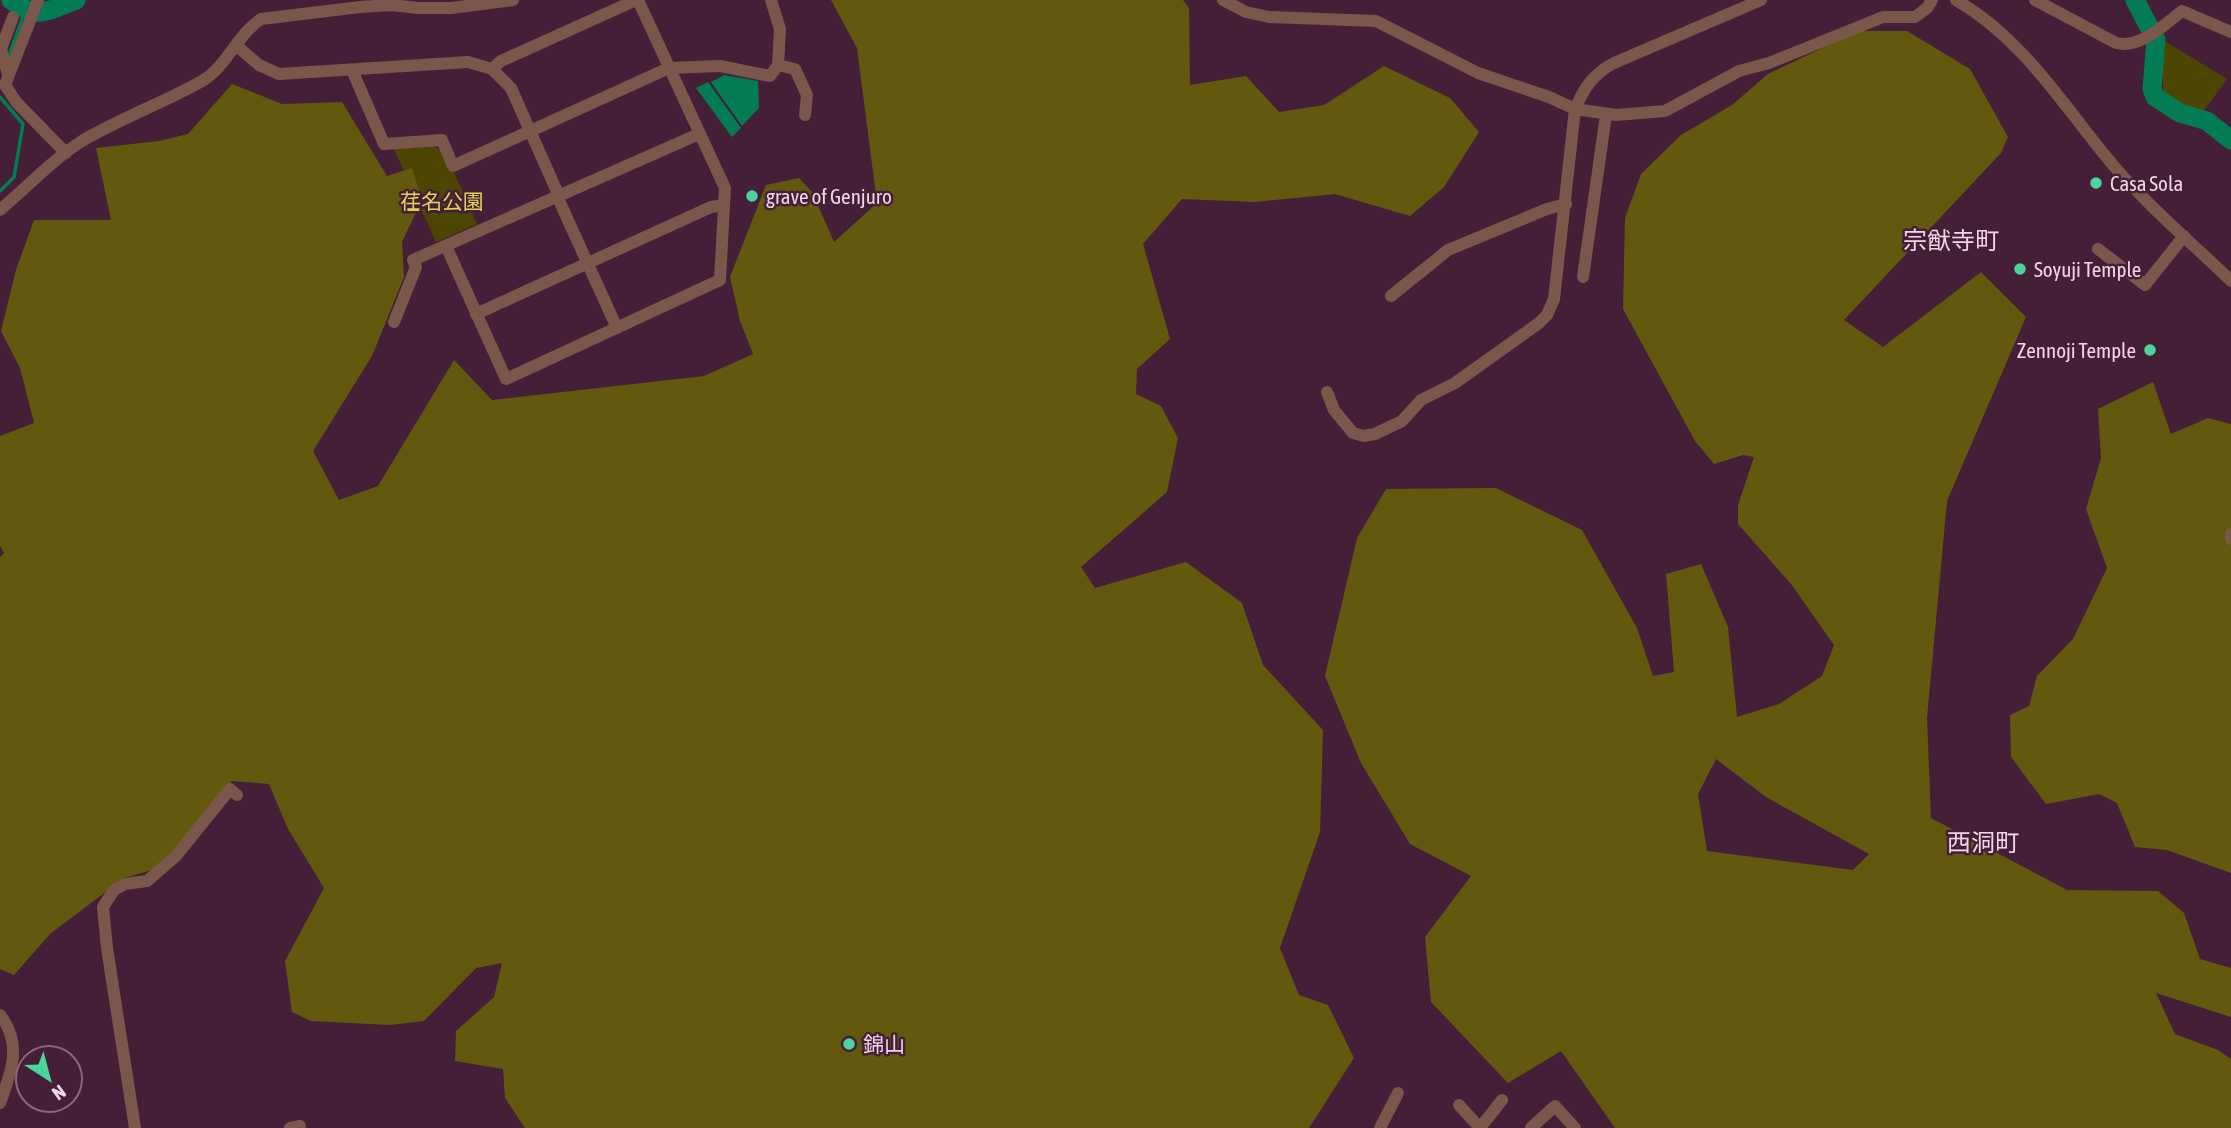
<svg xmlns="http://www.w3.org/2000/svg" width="2231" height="1128" font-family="'Asap Condensed','Noto Sans JP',sans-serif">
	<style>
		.green { fill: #4d4502 }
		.forest { fill: #62590e; fill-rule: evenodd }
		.water { fill: #027c54 }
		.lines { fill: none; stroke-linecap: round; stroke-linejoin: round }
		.stream { stroke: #027c54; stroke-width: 3.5 }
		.river { stroke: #027c54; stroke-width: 19 }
		.street { stroke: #7a574a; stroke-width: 12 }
		.poi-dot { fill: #4bd49b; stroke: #451f38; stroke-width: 2.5 }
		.labels { text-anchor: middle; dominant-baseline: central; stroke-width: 5; stroke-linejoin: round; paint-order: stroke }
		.poi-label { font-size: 21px; fill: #f0d6e5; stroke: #451f38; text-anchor: start }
		.park-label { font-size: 21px; fill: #e2d257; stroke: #451f38 }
		.quarter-label { font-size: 24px; fill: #f0d6e5; stroke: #451f38 }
	</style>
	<rect width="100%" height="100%" fill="#451f38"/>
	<!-- green -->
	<g class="green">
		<path d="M2163,40L2227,79L2202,113L2175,105L2163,94Z"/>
		<path d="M433,146L440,150L451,172H454L477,224L436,242L394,149Z"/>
	</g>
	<!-- forest -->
	<g class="forest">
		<path d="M831,0H1183L1189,8L1190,85L1246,76L1279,112L1324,105L1384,66L1450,98L1479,132L1444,187L1410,216L1335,194L1254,202L1182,199L1143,244L1170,339L1137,369L1136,394L1161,406L1178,438L1167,492L1081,567L1095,588L1186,562L1242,603L1263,665L1323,730L1320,832L1280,948L1299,995L1328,1005L1354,1058L1309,1128H525L505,1098L503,1069L455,1061L456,1031L494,997L502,963L476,968L424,1021L390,1025L311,1021L292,1012L285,961L324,888L288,829L269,784L232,781L193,831L159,868L124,878L50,934L14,975L0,969V557L4,553L0,546V436L34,423L20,368L1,331L16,270L34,220H111L96,148L159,141L188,134L232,84L282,104L342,102L387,176L412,168L422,200L402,242L404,277L372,356L313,451L339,500L378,486L454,360L492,400L704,376L753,354L740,321L730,277L766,185L799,178L812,192L834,242L877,203L857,48Z"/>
		<path d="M1858,31H1907L1970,69L2008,137L2001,153L1844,320L1883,347L1981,272L2026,317L1947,501L1927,718L1931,818L2067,890L2158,891L2184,913L2200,959L2231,968V1017L2156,993L2175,1034L2218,1050L2231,1059V1128H1615L1561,1051L1508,1083L1431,1002L1425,937L1471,876L1410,844L1361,763L1325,676L1357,538L1386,489L1496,488L1582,530L1637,628L1653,676L1674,672L1666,574L1701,564L1728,627L1737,717L1779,704L1822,676L1834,645L1791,584L1738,524V505L1754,457L1743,455L1714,464L1695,441L1623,309L1625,218L1641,174L1681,135L1732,105L1768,74ZM1716,759L1766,797L1869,854L1853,870L1707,851L1698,794Z"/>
		<path d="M2153,382L2171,434L2208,418L2231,424V873L2167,850L2135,847L2117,803L2099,794L2046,804L2011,757L2010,715L2029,706L2037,676L2073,639L2107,568L2086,509L2101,458L2098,409Z"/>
	</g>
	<!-- water -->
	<g class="water">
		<path d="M724,75L758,81L759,108L742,126L711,82Z"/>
		<path d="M708,82L741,128L732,137L696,88Z"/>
	</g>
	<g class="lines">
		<!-- stream -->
		<g class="stream">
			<path d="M8,58L25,11"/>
			<path d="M0,97L23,124L14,177L0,191"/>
		</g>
		<!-- river -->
		<g class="river">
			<path d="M11,0C38,21 47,11 76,0"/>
			<path d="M2135,0L2156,40L2152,89L2155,97L2180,113L2207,121L2231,140"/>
		</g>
		<!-- street -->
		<g class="street">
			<path d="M38,0L5,85L17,103L66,153"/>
			<path d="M1223,0L1246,12L1269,17L1376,21L1478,73L1549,97L1575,109L1616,115L1665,111L1739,71L1769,63L1883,17H1915L1927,8L1932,0"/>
			<path d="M1956,0C2024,39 2064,107 2113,165C2149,207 2192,243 2231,281"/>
			<path d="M2035,0L2116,43C2140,49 2164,25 2182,11L2231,32"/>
			<path d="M237,46L259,65L279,74L468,62L492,69L511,88L559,196"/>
			<path d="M778,65L795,69L807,95L805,115"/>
			<path d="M492,69L501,61L636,0"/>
			<path d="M352,70L384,144L442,140L453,166L669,68L720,66L770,76L778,65L780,29L771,0"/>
			<path d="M8,75L1,49L13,17"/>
			<path d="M557,196L617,328"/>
			<path d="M0,210C27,187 52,160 82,141C121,118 163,103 202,81C227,66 237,35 261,19L360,7L391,5L418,8H451L513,0"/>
			<path d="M446,246L506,379L720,280L725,188L638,0"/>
			<path d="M2098,249L2145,285L2184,236"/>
			<path d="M1583,277L1606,115"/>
			<path d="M1391,296L1448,250L1547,209L1566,204"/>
			<path d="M476,314L711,207L724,205"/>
			<path d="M394,322L416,267L413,260L699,134"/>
			<path d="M1327,392L1334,410L1353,433L1364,436L1375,434L1402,421L1421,400L1455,383L1539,323L1547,315L1554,299L1575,109C1584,88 1593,74 1614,63L1761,0"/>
			<path d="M2231,534V539"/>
			<path d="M0,1015C23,1044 11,1073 0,1103"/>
			<path d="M1459,1105L1480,1128"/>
			<path d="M135,1128L107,948L103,907L114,890L125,884L147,881L176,856L230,789L237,795"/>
			<path d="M290,1128L300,1126"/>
			<path d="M1380,1128L1398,1093"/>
			<path d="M1480,1128L1502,1100"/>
			<path d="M1531,1128L1555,1106L1575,1128"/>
		</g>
	</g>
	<!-- markers -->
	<g class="poi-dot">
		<circle cx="2096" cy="183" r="7"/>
		<circle cx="752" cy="196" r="7"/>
		<circle cx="2020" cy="269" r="7"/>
		<circle cx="2150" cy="350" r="7"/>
		<circle cx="849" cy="1044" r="7"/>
	</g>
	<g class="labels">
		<!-- poi labels -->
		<g class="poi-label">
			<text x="2110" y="183">Casa Sola</text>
			<text x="766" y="196">grave of Genjuro</text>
			<text x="2034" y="269">Soyuji Temple</text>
			<text x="2136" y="350" text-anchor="end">Zennoji Temple</text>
			<text x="863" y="1044">錦山</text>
		</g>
		<!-- park labels -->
		<g class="park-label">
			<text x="442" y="201">荏名公園</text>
		</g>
		<!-- quarter labels -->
		<g class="quarter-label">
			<text x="1951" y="240">宗猷寺町</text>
			<text x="1983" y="842">西洞町</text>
		</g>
	</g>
	<!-- north arrow -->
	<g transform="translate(49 1079) rotate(144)"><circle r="33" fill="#451f38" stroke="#89687d" stroke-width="2"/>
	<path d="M0-5L12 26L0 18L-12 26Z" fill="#4bd49b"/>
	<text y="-10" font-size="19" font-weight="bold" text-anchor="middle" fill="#f0d6e5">N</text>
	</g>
</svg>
